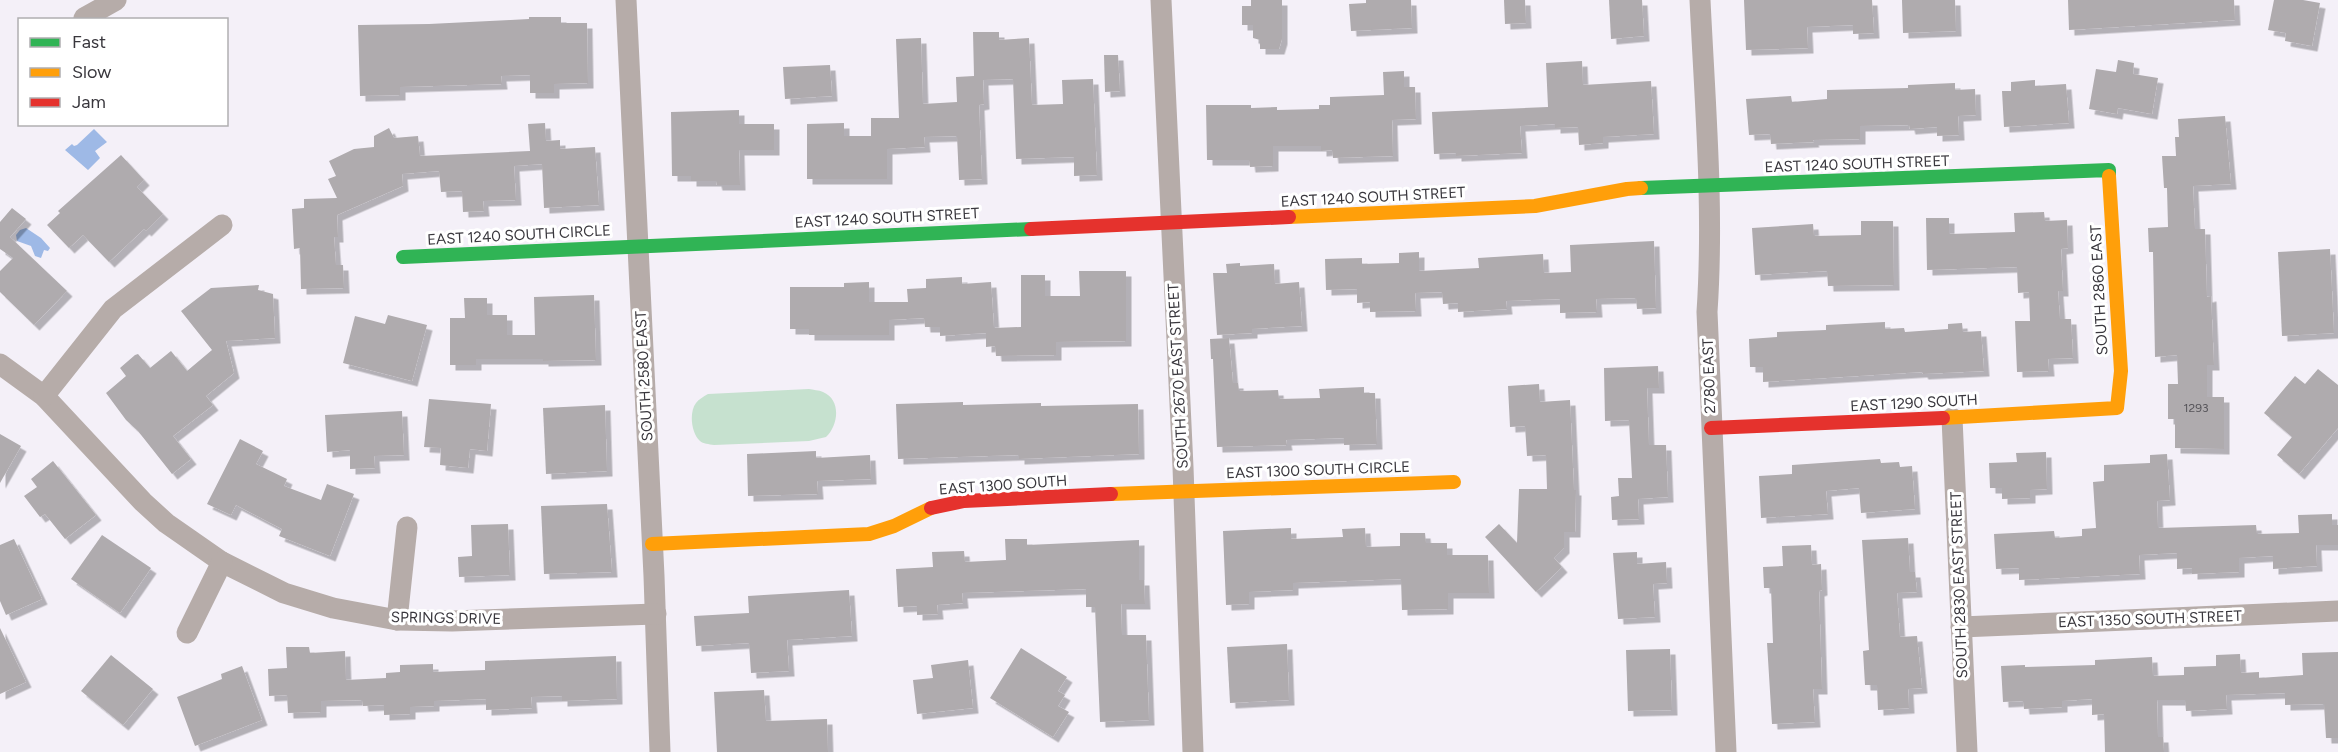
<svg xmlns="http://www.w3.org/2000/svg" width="2338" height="752" font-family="Figtree,sans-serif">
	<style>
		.green { fill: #c6e1cf }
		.water { fill: #9eb9e6 }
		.building { fill: #afabae; filter: url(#shadow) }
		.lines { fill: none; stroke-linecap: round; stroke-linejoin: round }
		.street { stroke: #b6aca9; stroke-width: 21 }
		.fast { stroke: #30b455; stroke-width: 14 }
		.slow { stroke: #ff9f0a; stroke-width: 14 }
		.jam { stroke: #e5322d; stroke-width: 14 }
		.labels { text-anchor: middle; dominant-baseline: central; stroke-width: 6; stroke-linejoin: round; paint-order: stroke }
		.number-label { font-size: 12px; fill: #565459 }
		.street-label { font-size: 15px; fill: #39373d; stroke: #fff }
	</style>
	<defs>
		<filter id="shadow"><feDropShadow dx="5.5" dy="5.5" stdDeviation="0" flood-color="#0004"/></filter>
	</defs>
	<rect width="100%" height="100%" fill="#f4f0f8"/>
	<!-- green -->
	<path class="green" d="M809,389C813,390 819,390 823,392C842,400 838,426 826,437L809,441L714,445C709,444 703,444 700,441C691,433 689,412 696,403C699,399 703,397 708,394Z"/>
	<!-- water -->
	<g class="water">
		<path d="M94,129L107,142L95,151L100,158L88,170L65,150L72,144L74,146L77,145Z"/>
		<path d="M26,228L41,238L50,248L48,251L44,250L41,258L35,256L31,246L17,241L16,235L20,230Z"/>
	</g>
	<!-- building -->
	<g class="building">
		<path d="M1251,0H1282V39L1279,49H1260V40L1253,38V25H1242V6H1251Z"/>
		<path d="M1366,0H1411L1412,28L1351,31L1349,4L1366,3Z"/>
		<path d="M1504,0H1525L1526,23L1505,24Z"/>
		<path d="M1609,0H1642L1644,36L1611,39Z"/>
		<path d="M1744,0H1872L1874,33L1853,34V25L1807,27L1808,48L1746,50Z"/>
		<path d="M1902,0H1955L1956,31L1903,33Z"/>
		<path d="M2068,0H2234L2235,20L2069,30Z"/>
		<path d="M2274,0H2303L2320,3L2312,46L2285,41L2286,33L2268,30Z"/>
		<path d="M529,17H561V23H587L588,83L554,84V93H530V75L501,76L502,84L400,87V95L360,96L358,25L429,24L529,19Z"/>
		<path d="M973,32H999V40L1029,38L1032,105L1063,104L1062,80L1093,79L1097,175L1074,176V157L1016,159L1013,79L983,80L984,104L979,105L982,179L959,180L957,136L924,137L925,147L887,149V179H807V124L844,123V136H871V118H899L896,39L921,38L923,104L957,102L956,77L974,76Z"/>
		<path d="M1104,55H1118L1120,91L1105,92Z"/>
		<path d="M2118,60L2134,63L2133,74L2158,78L2152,114L2118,108L2117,114L2089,109L2096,69L2116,72Z"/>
		<path d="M1582,61L1583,85L1651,81L1654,134L1603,137V143L1579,145L1578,127L1555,128V124L1520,126L1522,153L1456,156V153L1434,154L1432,112L1548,107L1546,63Z"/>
		<path d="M830,65L832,96L785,99L783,67Z"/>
		<path d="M1404,71V87H1415L1416,119L1392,120L1393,156L1333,158L1332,150L1321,151V146H1273V166L1250,167L1249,160H1207L1206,105H1251V108L1277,107V110L1319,109V105H1330V97L1384,95L1383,72Z"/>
		<path d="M2035,80V86L2066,84L2069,123L2004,127L2002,91H2011V82Z"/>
		<path d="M1955,83V90L1975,89L1976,115L1958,116L1959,135L1937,136V127L1910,129L1909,125L1860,126V139L1813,140L1814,142L1771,144L1770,134L1749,135L1746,99L1791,96L1792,102L1827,99V90L1908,88V85Z"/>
		<path d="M739,110V124H774V150H739L740,185H717L716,181H691V176H672L671,112Z"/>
		<path d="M2225,116L2231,184L2193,186L2195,229H2205L2207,297L2211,296L2214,365H2207V397H2224V449L2175,448V419H2168V384H2178L2177,355L2155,357L2153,252H2149L2148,228L2168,227L2167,188H2164L2162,156H2176L2175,137H2179L2178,119Z"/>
		<path d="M545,123L546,141L560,140V149L595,147L599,205L544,208L542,164L514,166L516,200L483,201L484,211L463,212L462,191L441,192L439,171L402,174L403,186L337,215L338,237H334L336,265H343L344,288L301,289L300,248L294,249L292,209L304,208V199L337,198L328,179L336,176L329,161L354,149L374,147V136L389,128L394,138L418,136L420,156L530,151L528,124Z"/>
		<path d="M121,155L144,180L137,187L163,214L146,231L144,229L109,262L83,235L69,248L47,225L60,213L58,211Z"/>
		<path d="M12,208L26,219L10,237L67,291L34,325L0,292V271L13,258L0,249V222Z"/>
		<path d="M2044,212L2045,221L2067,220L2068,248L2061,249L2063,291H2058L2060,319H2071L2073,358L2048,359L2049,371L2017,372L2015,321H2030L2029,292L2018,293L2017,267L1927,270L1926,218H1949V234L2015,232L2014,213Z"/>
		<path d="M1861,221H1893L1894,285L1828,286L1827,271L1755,275L1752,228L1813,224L1814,236L1861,235Z"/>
		<path d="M1654,241L1656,308L1637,309L1636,298L1596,299L1597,312L1560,313V299L1506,301L1507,309L1458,312V303L1443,304L1442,292L1415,293L1416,311L1370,312V302L1357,303V289L1326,290L1325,259L1362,258V264L1399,263V253L1419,252V271L1479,268L1478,258L1543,254L1544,273L1571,272L1570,245Z"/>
		<path d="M2330,249L2334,333L2282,336L2278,252Z"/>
		<path d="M1240,263V266L1274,264L1275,284L1299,282L1302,326L1252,329V333L1217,335L1213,273H1227L1226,264Z"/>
		<path d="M1079,271H1126V341L1056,342V355L996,356L995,346L986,347V333L940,336V327H925L924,318L889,320V335H809V329H790V287H844V283L869,282V302H908L907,289L926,288V279L962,277V284L991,282L994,328L1021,327V275H1045V296H1080Z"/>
		<path d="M259,285L258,290L273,294L275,338L226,341L234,373L206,396L213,405L173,436L191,459L172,474L138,431L126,420L106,393L126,376L120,368L135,355L138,354L150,368L171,351L187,371L212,350L181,311L211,288Z"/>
		<path d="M594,295L596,360L543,361V359H476V365H450V318H465L464,298H487V315H507V335H535L534,297Z"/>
		<path d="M388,315L427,325L412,381L343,363L355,316L385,324Z"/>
		<path d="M1885,322V329L1904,328L1905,332L1948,329V324L1962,323L1963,332L1981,331L1984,371L1923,374L1922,372L1763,382V367H1750L1749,339L1777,337V332L1826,330V325Z"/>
		<path d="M1229,338L1233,383H1238L1239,391L1278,390L1279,399L1320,398L1319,389L1364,387V393H1375L1377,444L1344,445V438L1286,440L1287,445L1217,447L1213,359H1211L1210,339Z"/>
		<path d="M1658,366L1659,388H1647L1649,445H1666L1668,497L1638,499L1639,519L1612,520L1611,497L1619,496L1618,478H1632L1629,420L1605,421L1604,368Z"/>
		<path d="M2318,369L2338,385V428L2299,474L2277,455L2292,437L2264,413L2295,376L2305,384Z"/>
		<path d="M1539,384L1540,402L1570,400L1574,490H1576L1575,532H1564V548L1554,558L1562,567L1536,592L1485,537L1499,524L1517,543L1519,489H1547L1546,455L1527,456L1525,426L1510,427L1508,386Z"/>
		<path d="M429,399L491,404L487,451L470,449L468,468L440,465L441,448L424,447Z"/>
		<path d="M963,402V405L1041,403V406L1138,404L1139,454L1019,459V455L898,459L896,404Z"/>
		<path d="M605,405L607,471L546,474L543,408Z"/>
		<path d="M402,411L404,455L374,456L375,468L350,469V450L327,452L325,415Z"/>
		<path d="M0,434L21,446L0,483Z"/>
		<path d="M240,439L263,451L256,464L287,479L284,486L321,500L327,484L354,494L330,556L279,536L282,529L236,505L231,515L207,504Z"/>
		<path d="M816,451V458L870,455L871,479L817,481L818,494L748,496L747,454Z"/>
		<path d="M2046,452L2047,489L2030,490V498L2002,499V488H1990L1989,463L2017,462L2016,453Z"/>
		<path d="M2167,454L2170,500L2157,501L2158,528L2256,525L2257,534L2299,533L2298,515L2332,514V525H2338V545H2316L2317,566L2273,569V556L2239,558V572L2192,574V568L2177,569V553L2139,555L2140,574L2019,580V568L1996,569L1994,534L2054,531L2055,538L2082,536V529L2096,528L2093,482L2104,481V465L2150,463V455Z"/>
		<path d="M1880,459L1881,463L1899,462L1900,467L1912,466L1915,509L1861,513L1859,488L1826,491L1828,514L1761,518L1759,476L1792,474V465Z"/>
		<path d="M53,461L96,515L65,539L45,514L40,517L24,496L37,487L31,479Z"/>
		<path d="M607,504L612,572L544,574L541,506Z"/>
		<path d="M508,524L510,575L459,577L458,557L472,556L471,525Z"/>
		<path d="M1291,528V539L1343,537L1342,529L1365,528L1366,547L1400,546V533H1425L1426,543H1447V555H1488L1489,593H1448V609L1402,610L1401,579L1293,583V590L1249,592V604L1226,605L1223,531Z"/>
		<path d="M102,535L151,568L120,613L71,579Z"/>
		<path d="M1908,538L1910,572H1915L1917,592L1897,593L1900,637L1917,636L1922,688L1908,689L1909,708L1878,710L1877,685H1865L1863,651L1869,650L1862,540Z"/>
		<path d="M14,539L42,599L6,615L0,601V545Z"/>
		<path d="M1005,539H1027V545L1139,540V580H1144L1145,604H1121L1122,635H1146L1149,720L1100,722L1095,607H1086V589L962,593L963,603L937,605L938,614L917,615V606L898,607L896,569L933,567L932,552L964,551L965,562L1006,560Z"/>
		<path d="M1811,545L1812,565L1821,564L1822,590L1819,591L1822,689H1813L1815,722L1772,724L1767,643H1773L1771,588H1764L1763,567L1783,566L1782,546Z"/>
		<path d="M1637,552V564L1666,562L1667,583L1653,584L1655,617L1618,619L1613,553Z"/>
		<path d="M849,590L852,636L787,640L789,671L751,673L749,643L696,646L694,616L749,613L748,596Z"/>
		<path d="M0,628L26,682L0,694Z"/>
		<path d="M1287,644L1289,700L1230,703L1227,647Z"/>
		<path d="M286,647H309L310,653L345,651L346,680L386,678V673L400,672V665L433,664V672L485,670V661L616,656L617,699L562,701V696L531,697L532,708L486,710V699L434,701V706L410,707V714L384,715V705L363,706L362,700L321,701V712L288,713L287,695L269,696L268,669L287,668Z"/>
		<path d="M1021,648L1067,677L1058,691L1065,695L1058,706L1069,712L1053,737L990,698Z"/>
		<path d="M1670,649L1672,710L1628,711L1626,650Z"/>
		<path d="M2338,652V738H2326L2324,704L2285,705V693L2226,695L2227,709L2186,711L2185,700H2157L2158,737H2163L2164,752H2105L2104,714L2092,715V699L2062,701V707L2024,709L2023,701L2003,702L2001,666L2025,665V667L2095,665V660L2152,657L2153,676L2184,675V667L2216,666V655L2240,654L2241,673L2259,672V678L2303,675L2302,653Z"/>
		<path d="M111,655L153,689L123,725L81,691Z"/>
		<path d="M968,660L973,708L917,714L913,680L933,678L931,665Z"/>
		<path d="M242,666L262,720L195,746L177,697L222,679L221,674Z"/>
		<path d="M764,690L766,721L827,719L828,752H717L714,692Z"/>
	</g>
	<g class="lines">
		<!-- street -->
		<g class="street">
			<path d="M626,0L654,576L660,752"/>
			<path d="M1161,0L1183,467L1193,752"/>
			<path d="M1700,0C1705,104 1714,208 1707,312L1726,752"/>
			<path d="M84,18L116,0"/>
			<path d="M0,364L44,396L143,502L166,523L222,562L284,593L333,608L397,620L452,621L656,614"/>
			<path d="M44,396L113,309L222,225"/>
			<path d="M1952,418L1967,752"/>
			<path d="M397,620L407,527"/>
			<path d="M1961,627L2338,611"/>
			<path d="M187,633L222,562"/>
		</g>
		<!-- fast -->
		<g class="fast">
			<path d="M1641,188L2109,170V176"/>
			<path d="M403,257L1031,229"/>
		</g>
		<!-- slow -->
		<g class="slow">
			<path d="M1289,217L1535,206L1627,189L1641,188"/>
			<path d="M1943,418L2117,408L2121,371L2109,176"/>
			<path d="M1111,494L1454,482"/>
			<path d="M652,544L869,534L894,526L931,508"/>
		</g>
		<!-- jam -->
		<g class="jam">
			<path d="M1031,229L1289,217"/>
			<path d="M1711,428L1943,418"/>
			<path d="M931,508L964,501L1111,494"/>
		</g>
	</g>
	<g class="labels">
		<!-- number labels -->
		<g class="number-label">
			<text x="2196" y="408">1293</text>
		</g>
		<!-- street labels -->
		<g class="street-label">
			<text transform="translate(1857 164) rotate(-2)">EAST 1240 SOUTH STREET</text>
			<text transform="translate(1373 197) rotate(-3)">EAST 1240 SOUTH STREET</text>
			<text transform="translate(887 218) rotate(-3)">EAST 1240 SOUTH STREET</text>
			<text transform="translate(519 235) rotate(-3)">EAST 1240 SOUTH CIRCLE</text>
			<text transform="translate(2099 290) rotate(-93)">SOUTH 2860 EAST</text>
			<text transform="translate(644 376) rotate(-93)">SOUTH 2580 EAST</text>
			<text transform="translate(1178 376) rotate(-93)">SOUTH 2670 EAST STREET</text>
			<text transform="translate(1709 376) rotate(-92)">2780 EAST</text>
			<text transform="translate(1914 403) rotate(-3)">EAST 1290 SOUTH</text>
			<text transform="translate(1318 470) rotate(-2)">EAST 1300 SOUTH CIRCLE</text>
			<text transform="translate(1003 485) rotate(-4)">EAST 1300 SOUTH</text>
			<text transform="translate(1959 585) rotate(-92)">SOUTH 2830 EAST STREET</text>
			<text transform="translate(446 618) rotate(1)">SPRINGS DRIVE</text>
			<text transform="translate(2150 619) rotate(-2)">EAST 1350 SOUTH STREET</text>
		</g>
	</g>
	<!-- legend -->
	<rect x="18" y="18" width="210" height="108" fill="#ffffff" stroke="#b0afb1" stroke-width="1.5"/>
	<rect x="30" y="38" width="30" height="9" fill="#30b455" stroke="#b0afb1" stroke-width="1.5"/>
	<text x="72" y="48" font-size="18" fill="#39373d">Fast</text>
	<rect x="30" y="68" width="30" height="9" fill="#ff9f0a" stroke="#b0afb1" stroke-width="1.5"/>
	<text x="72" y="78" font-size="18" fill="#39373d">Slow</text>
	<rect x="30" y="98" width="30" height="9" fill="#e5322d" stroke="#b0afb1" stroke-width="1.5"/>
	<text x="72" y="108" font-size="18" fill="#39373d">Jam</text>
</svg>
